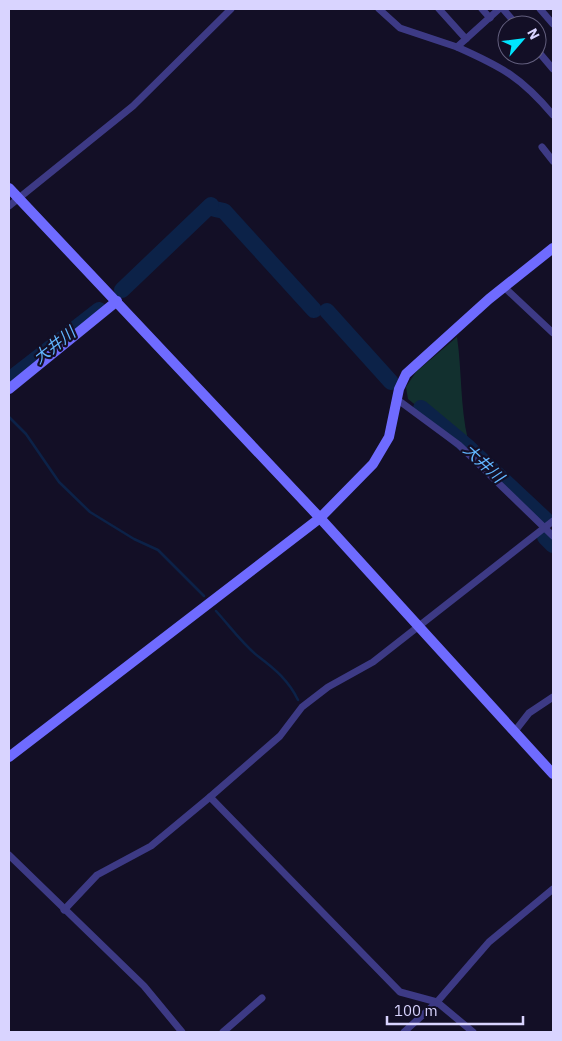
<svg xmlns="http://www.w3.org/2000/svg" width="562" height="1041" font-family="'IBM Plex Sans','Noto Sans JP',sans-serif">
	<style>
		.green { fill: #12302f }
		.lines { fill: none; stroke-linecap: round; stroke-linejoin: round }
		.stream { stroke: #0c2248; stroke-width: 2.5 }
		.river { stroke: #0c2248; stroke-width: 16 }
		.street { stroke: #3d3a85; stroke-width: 7 }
		.secondary { stroke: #6f6bff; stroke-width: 10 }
		.labels { text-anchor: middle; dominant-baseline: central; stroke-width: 4.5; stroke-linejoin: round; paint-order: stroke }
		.water-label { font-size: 16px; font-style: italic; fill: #62b6ff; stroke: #130f26 }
	</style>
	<rect width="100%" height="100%" fill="#130f26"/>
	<!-- green -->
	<path class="green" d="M457,337C462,371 460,406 468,440L465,442L426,410L418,407L408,399L406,387L416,372Z"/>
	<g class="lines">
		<!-- stream -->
		<g class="stream">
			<path d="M9,417L26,434L59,482L90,512L134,539L158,550L204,596"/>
			<path d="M216,611C229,625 243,645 259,657C275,669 289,681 298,700"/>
		</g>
		<!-- river -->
		<g class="river">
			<path d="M215,209L224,211L314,310"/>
			<path d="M122,290L211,205"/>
			<path d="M327,311L391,382"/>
			<path d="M9,380L99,310"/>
			<path d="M421,408L469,448L546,520"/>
			<path d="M545,537L553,545"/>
		</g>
		<!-- street -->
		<g class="street">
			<path d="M379,9L400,28L457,47"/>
			<path d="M439,9L466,39"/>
			<path d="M482,9L490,18"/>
			<path d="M499,9L457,47C502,67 521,77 553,115"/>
			<path d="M503,9L517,25"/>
			<path d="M540,9L553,24"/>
			<path d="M537,50L553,69"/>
			<path d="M542,147L553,161"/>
			<path d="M9,206L133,106L231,9"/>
			<path d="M504,287L553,333"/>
			<path d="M398,400L459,445L553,536"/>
			<path d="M515,731L529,713L553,697"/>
			<path d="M9,855L144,986L182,1032"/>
			<path d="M64,910L97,875L151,846L210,797"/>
			<path d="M223,1032L262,998"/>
			<path d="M404,1032L437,1002L489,942L553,889"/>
			<path d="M473,1032L437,1002L400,992L210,797L280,736L302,707L328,687L373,662L553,521"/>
		</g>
		<!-- secondary -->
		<g class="secondary">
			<path d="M9,188L320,518L553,774"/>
			<path d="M9,389L117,301"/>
			<path d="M9,757L320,518L373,464L389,437L399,389L406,374L489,299L553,248"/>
		</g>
	</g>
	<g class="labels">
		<!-- water labels -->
		<g class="water-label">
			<text transform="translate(54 345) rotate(-38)">大井川</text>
			<text transform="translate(484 463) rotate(43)">大井川</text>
		</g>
	</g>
	<!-- border -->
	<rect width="562" height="1041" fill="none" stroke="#d9d4ff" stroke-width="20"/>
	<!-- north arrow -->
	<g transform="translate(522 40) rotate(62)"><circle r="24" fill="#130f26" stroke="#625e7d"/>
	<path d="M0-4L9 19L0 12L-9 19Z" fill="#00e5ff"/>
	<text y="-8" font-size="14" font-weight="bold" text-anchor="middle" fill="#d9d4ff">N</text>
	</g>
	<!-- scale -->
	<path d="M387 1016v8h136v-8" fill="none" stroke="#d9d4ff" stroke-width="2.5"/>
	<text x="394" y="1016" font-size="15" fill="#d9d4ff" stroke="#130f26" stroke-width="4" paint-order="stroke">100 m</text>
</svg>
